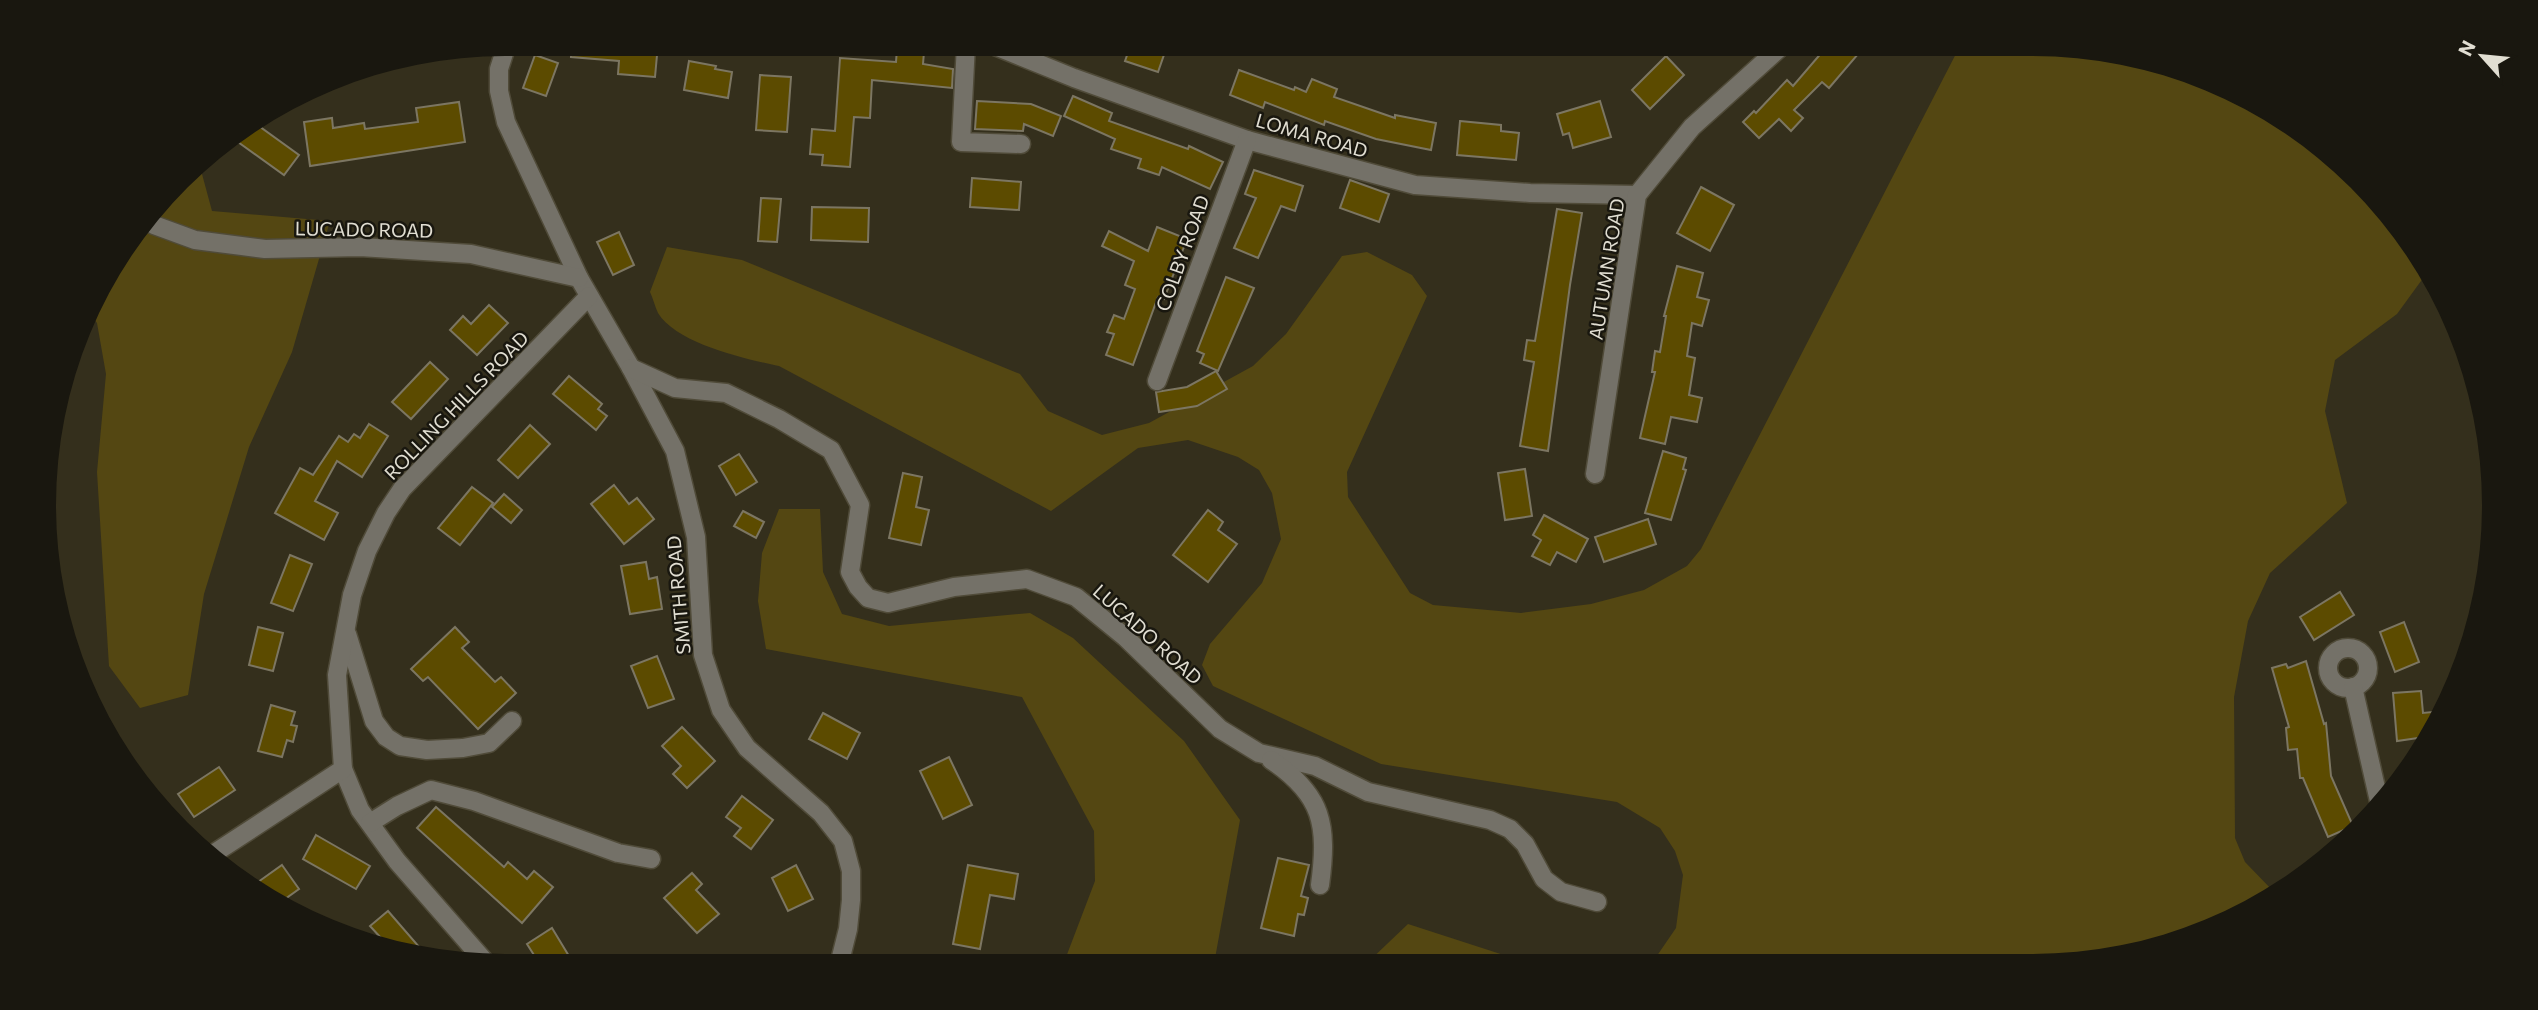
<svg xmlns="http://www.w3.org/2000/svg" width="2538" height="1010" font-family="Commissioner,sans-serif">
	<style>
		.green { fill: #544712 }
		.building { fill: #5c4b00; stroke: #7c7662; stroke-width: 2 }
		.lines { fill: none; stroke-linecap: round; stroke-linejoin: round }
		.minor-casing { stroke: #504b39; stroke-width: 21 }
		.minor { stroke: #747168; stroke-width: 18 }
		.labels { text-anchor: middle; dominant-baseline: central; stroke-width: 5; stroke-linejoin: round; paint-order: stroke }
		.street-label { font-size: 19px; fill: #e1ded2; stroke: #19170f }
	</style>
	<rect width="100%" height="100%" fill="#342f1c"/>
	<!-- green -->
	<g class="green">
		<path d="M1961,44H2033L2153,60L2237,92L2314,139L2380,201L2429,270L2397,314L2335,360L2325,411L2347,503L2270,573L2248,621L2234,697L2235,838L2245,862L2275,893L2237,919L2094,962L1652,963L1676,928L1683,875L1675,851L1660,828L1617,802L1381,764L1213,686L1202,665L1210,644L1262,583L1281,539L1272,493L1259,470L1238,457L1188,440L1138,448L1051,511L779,366C746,359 677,344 658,313C655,307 653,298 650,292L667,247L742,260L1020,374L1048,411L1102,435L1149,423L1253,366L1286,334L1342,256L1367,252L1412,275L1427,296L1347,472L1348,497L1410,593L1433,605L1521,613L1591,604L1644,590L1687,566L1701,549Z"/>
		<path d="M195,166L202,174L212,211L330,221L292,352L249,447L204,594L188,695L140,708L109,666L97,472L106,374L97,323L89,312L105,275Z"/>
		<path d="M779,509H820L823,572L842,614L889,626L1030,613L1073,638L1184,741L1240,820L1214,964L1063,965L1095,881L1094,831L1022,697L766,649L758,601L762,553Z"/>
		<path d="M1408,924L1531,964H1366Z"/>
	</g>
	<!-- building -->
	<g class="building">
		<path d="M572,44H658L655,77L618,74L619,61L571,57Z"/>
		<path d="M1131,44H1153L1166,49L1158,72L1125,61Z"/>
		<path d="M1829,44H1848L1859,53L1829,88L1822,82L1794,110L1803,118L1791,131L1779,119L1759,138L1743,122L1754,111L1756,113L1787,80L1793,86Z"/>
		<path d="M897,49L924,52L923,64L953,69L952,88L872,80L870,118L854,117L850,167L822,165L823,155L810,154L812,129L835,131L840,58L896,62Z"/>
		<path d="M535,55L558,63L546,96L523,88Z"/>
		<path d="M1666,56L1684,75L1650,109L1632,90Z"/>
		<path d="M689,61L716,66L715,69L732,72L728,98L684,90Z"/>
		<path d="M1239,70L1294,90L1295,87L1306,92L1312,79L1337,89L1334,97L1395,118V115L1436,123L1431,150L1376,139L1325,121L1324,125L1265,102L1263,108L1230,95Z"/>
		<path d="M760,75L791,77L787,132L756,130Z"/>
		<path d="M1073,96L1112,113L1109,121L1188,149L1189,146L1223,162L1210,189L1162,167L1159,175L1138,168L1141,159L1111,149L1115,139L1064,116Z"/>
		<path d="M977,101L1031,104L1061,116L1053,136L1024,124L1023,131L975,129Z"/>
		<path d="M1600,101L1611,137L1573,148L1569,133L1563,135L1557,114Z"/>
		<path d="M459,102L465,142L310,166L304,122L332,118L333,128L364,123L365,129L418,122L416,108Z"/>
		<path d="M252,121L299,155L284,175L231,137Z"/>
		<path d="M1460,121L1501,125V131L1519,133L1516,160L1457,155Z"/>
		<path d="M1254,170L1303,186L1295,211L1281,206L1258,258L1234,248L1256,198L1245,194Z"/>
		<path d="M972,178L1021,182L1019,210L970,207Z"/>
		<path d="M1350,180L1389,194L1379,222L1340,208Z"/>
		<path d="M1701,187L1734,205L1710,251L1677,233Z"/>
		<path d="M761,198L781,199L777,242L758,241Z"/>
		<path d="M812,207L869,208L868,242L811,240Z"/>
		<path d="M1557,209L1582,213L1570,285L1548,451L1520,446L1534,362L1524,360L1527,340L1535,341Z"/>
		<path d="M1157,227L1187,239L1164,299L1158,297L1133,365L1106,355L1114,334L1107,332L1114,315L1124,319L1135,289L1125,285L1134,261L1102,246L1109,231L1148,251Z"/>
		<path d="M619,232L634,265L613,275L597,242Z"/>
		<path d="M1677,266L1703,273L1697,297L1709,300L1702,326L1692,323L1687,356L1695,358L1689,395L1702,398L1697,422L1671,417L1665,444L1640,438L1655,372H1652L1655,351L1660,352L1666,316H1664Z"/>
		<path d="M1226,277L1254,288L1218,371L1200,363L1204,354L1197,351Z"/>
		<path d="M489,305L508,323L477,355L450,330L463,316L471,324Z"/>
		<path d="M430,362L448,379L411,419L392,402Z"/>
		<path d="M1216,371L1227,389L1197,406L1159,412L1156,392L1187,387Z"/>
		<path d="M569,376L602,404L598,409L607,416L596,430L553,394Z"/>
		<path d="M369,424L388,436L362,477L337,461L315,501L338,513L324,540L275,513L300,468L313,475L339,436L348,442L354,434L360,438Z"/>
		<path d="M530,425L550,444L518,478L498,460Z"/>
		<path d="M1663,451L1686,458L1683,469L1686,470L1671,520L1645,513Z"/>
		<path d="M739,454L757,482L736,495L719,466Z"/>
		<path d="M1525,469L1532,516L1505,520L1498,473Z"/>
		<path d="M903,473L922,477L916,507L929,510L921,545L889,538Z"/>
		<path d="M614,485L629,504L637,498L654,519L624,544L591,504Z"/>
		<path d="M472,487L493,503L460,545L438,528Z"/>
		<path d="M504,494L522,510L511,523L492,507Z"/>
		<path d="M1208,510L1223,522L1218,530L1237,544L1208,582L1173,555Z"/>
		<path d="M743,511L764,522L756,538L734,526Z"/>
		<path d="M1544,515L1588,539L1576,562L1557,552L1550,565L1532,556L1541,540L1533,535Z"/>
		<path d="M1648,519L1656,544L1604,562L1595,537Z"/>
		<path d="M290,555L312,564L293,611L271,603Z"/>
		<path d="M646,562L649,579L657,577L662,609L630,614L621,566Z"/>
		<path d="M2340,592L2354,615L2314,640L2300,617Z"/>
		<path d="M2404,622L2419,662L2395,672L2380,632Z"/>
		<path d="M258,627L283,633L273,671L249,665Z"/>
		<path d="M455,627L469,642L462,648L495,682L501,677L516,693L478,729L428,677L423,681L411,669Z"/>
		<path d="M657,656L674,699L648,708L631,666Z"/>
		<path d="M2306,661L2324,724L2326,723L2331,776L2353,826L2328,837L2303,778H2300L2297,749L2288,750L2286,728L2289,727L2272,668L2286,664L2288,668Z"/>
		<path d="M2421,691L2423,713L2432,712V736L2397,741L2393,693Z"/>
		<path d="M271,705L295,712L291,725L297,726L293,742L287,740L282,757L258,751Z"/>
		<path d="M823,713L860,733L847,759L809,739Z"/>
		<path d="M682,727L715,761L687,788L673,774L681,766L662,746Z"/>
		<path d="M949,757L972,805L943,819L920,771Z"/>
		<path d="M219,767L235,790L194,817L178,794Z"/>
		<path d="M742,796L773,820L751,849L734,836L741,828L726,817Z"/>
		<path d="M436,807L504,867L508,862L527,879L534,871L553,887L522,923L417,828Z"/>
		<path d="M316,835L370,866L356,889L303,859Z"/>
		<path d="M1278,858L1309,865L1301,896L1308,898L1304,915L1298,914L1294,936L1261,928Z"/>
		<path d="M282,865L299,889L278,904L251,887Z"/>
		<path d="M796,865L813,899L788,911L772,878Z"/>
		<path d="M968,865L1018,874L1014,899L990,895L980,949L953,944Z"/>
		<path d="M692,873L702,884L696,890L719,914L697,933L664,898Z"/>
		<path d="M388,911L427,956L393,951L370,926Z"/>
		<path d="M552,928L575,966H541L527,944Z"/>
	</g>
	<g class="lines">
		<defs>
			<g id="minor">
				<path d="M507,44L499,69V91L506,122L579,278L631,368L675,451L696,537L703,655L721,710L747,748L821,813L843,841L851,871V900L848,929L839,965"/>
				<path d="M966,44L961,142L1021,144"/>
				<path d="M990,44L1074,78L1247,140L1415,185L1530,193L1637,195"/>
				<path d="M150,221L154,225L195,240L265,249L360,247L471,254L579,278"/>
				<path d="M631,368L675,388L726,393L779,419L831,450L860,505L850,572L858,587L868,598L888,603L954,587L1027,579L1076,597L1125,637L1220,729L1259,753L1315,766L1368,792L1490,820L1510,829L1525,844L1544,879L1561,892L1597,902"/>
				<path d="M1157,381L1247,140"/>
				<path d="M1595,474L1637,195L1692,127L1784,44"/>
				<path d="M347,634L374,721L386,737L400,746L427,750L463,748L489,743L512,721"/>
				<circle cx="2348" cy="668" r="20"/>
				<path d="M2353,687L2379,801"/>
				<path d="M1271,760C1323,795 1328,825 1320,885"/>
				<path d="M343,769L360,810L397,861L487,964"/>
				<path d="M370,823L397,806L431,790L474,801L618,853L651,859"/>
				<path d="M210,856L343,769L337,675L352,595L367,551L386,513L402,489L589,296"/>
			</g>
		</defs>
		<!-- minor casing -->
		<use href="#minor" class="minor-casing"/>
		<!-- minor -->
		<use href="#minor" class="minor"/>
	</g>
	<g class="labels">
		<!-- street labels -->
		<g class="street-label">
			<text transform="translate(1312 135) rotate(16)">LOMA ROAD</text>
			<text transform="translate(364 229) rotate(1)">LUCADO ROAD</text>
			<text transform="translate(1182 253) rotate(-70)">COLBY ROAD</text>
			<text transform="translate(1606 269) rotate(-81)">AUTUMN ROAD</text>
			<text transform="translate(456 405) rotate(-46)">ROLLING HILLS ROAD</text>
			<text transform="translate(678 595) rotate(-95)">SMITH ROAD</text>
			<text transform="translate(1148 634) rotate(42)">LUCADO ROAD</text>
		</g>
	</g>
	<!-- crop -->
	<path d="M0 0H2538V1010H0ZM505 56H2033A449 449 0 0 1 2482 505V505A449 449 0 0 1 2033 954H505A449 449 0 0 1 56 505V505A449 449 0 0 1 505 56Z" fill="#19170f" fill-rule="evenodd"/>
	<!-- north arrow -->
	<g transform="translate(2482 56) rotate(297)" stroke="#19170f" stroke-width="5" paint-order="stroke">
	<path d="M0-5L12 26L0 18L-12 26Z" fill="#e1ded2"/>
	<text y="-10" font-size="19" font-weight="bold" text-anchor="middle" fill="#e1ded2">N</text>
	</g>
</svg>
